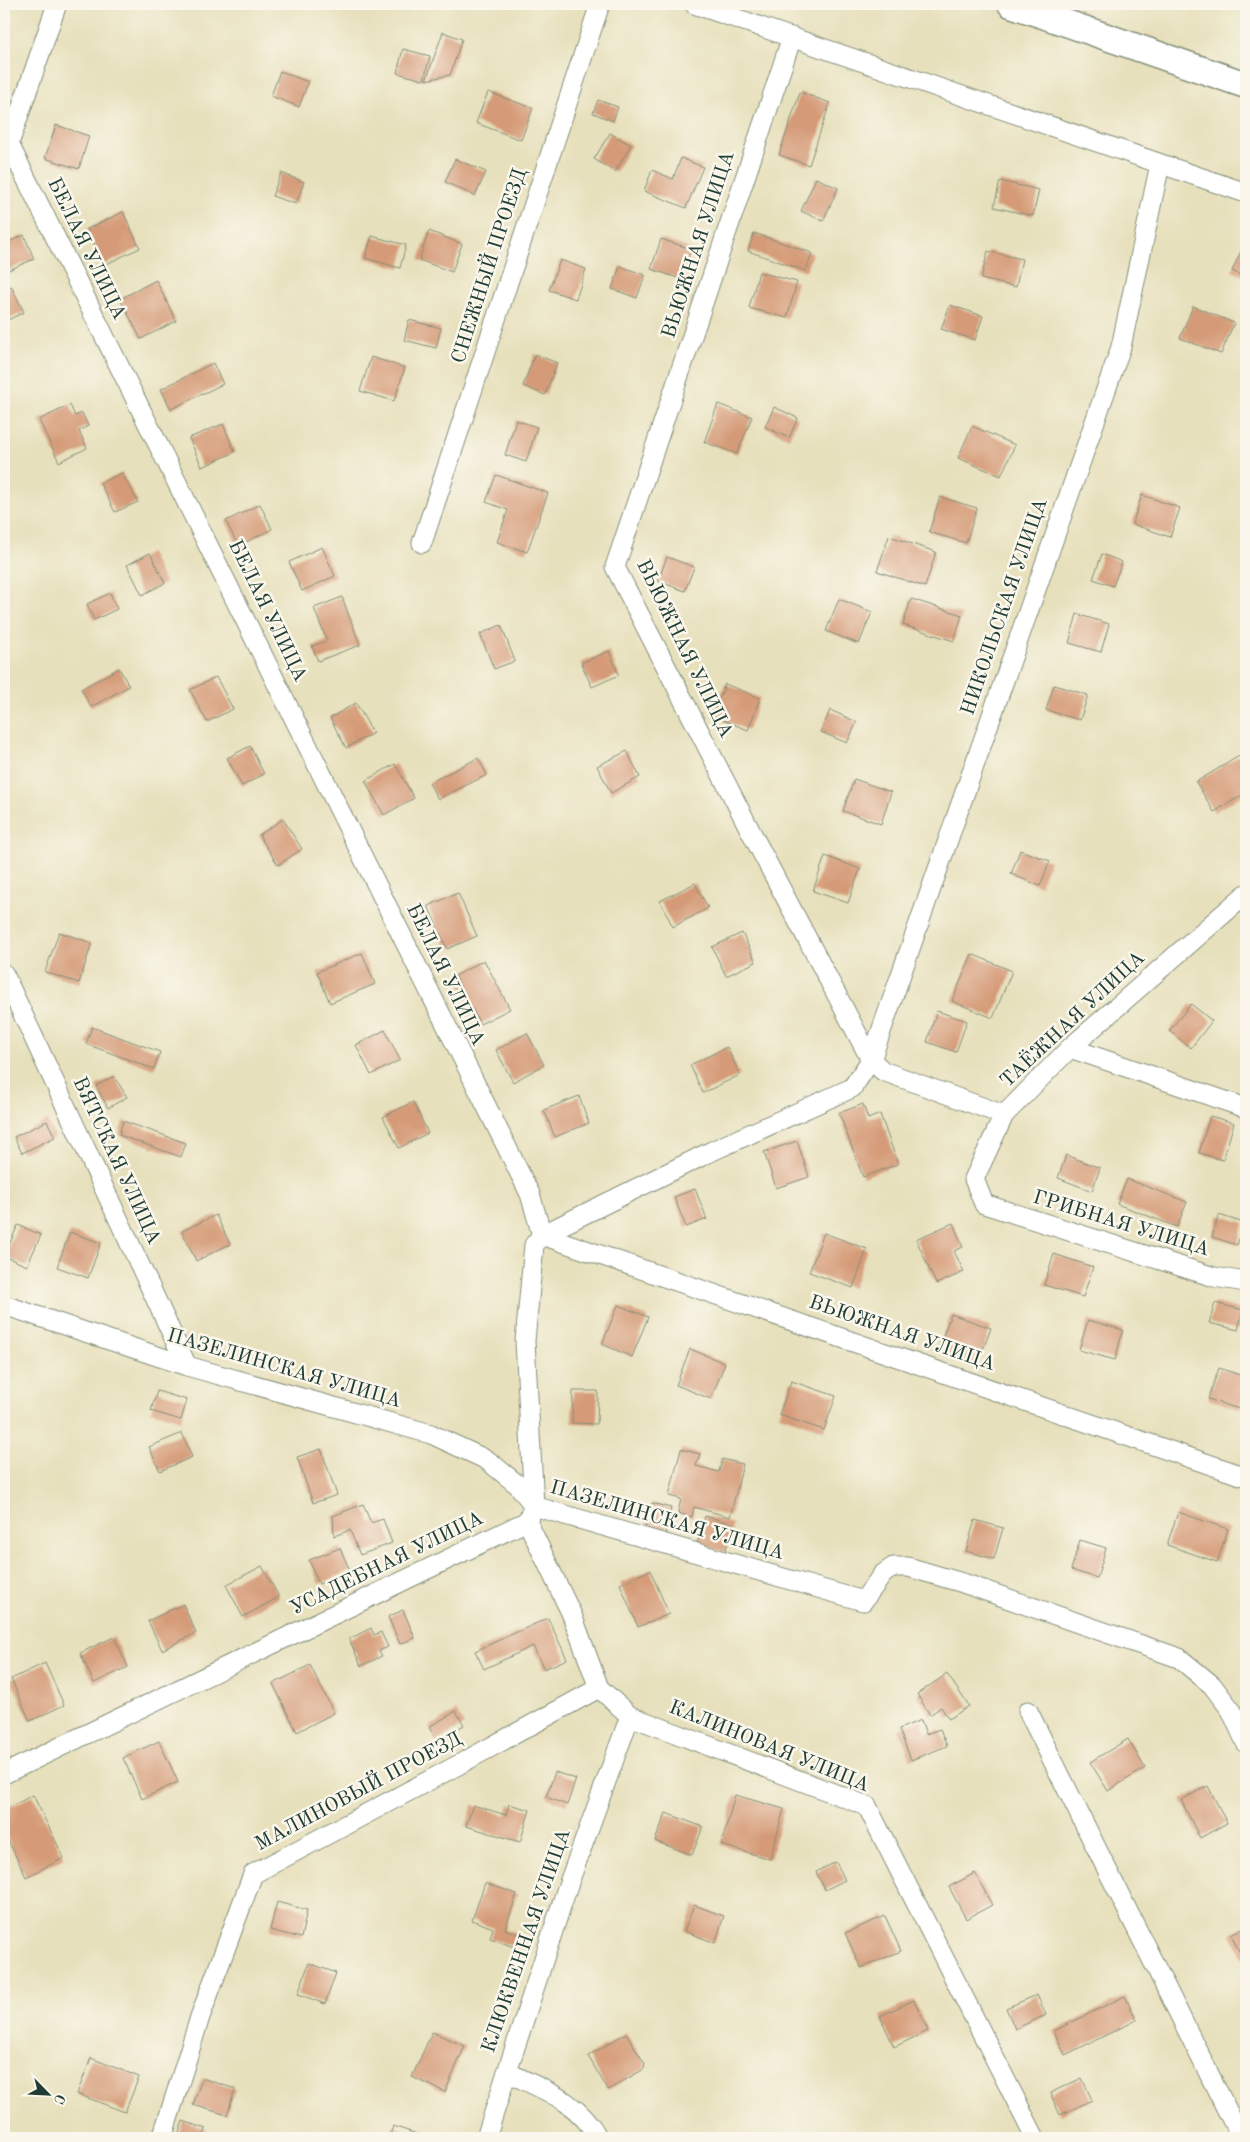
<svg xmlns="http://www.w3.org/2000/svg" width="1250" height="2142" font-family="'Old Standard TT',serif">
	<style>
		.building { fill: #d59b78 }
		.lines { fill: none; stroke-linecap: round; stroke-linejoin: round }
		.minor-casing { stroke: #838e78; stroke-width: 21 }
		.secondary-casing { stroke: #838e78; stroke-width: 29 }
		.minor { stroke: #fff; stroke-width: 19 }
		.secondary { stroke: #fff; stroke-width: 26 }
		.labels { text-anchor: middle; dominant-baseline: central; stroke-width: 5; stroke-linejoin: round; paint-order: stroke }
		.street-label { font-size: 20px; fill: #1f3d34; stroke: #fbf7ec }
	</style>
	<rect width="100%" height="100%" fill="#fbf7ec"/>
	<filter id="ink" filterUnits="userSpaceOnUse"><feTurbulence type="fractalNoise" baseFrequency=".02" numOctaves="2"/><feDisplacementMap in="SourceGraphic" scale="10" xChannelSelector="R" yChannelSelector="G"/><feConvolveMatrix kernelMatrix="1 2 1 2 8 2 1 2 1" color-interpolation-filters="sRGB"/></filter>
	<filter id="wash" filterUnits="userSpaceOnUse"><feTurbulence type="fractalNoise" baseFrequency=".0096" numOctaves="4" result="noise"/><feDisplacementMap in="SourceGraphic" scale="20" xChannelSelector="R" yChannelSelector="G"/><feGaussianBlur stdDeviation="1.12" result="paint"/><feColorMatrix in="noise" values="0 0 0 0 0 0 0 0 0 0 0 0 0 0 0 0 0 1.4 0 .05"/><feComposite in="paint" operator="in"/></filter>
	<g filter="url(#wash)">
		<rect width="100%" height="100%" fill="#e7e0bc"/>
		<g id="blocks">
			<!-- building -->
			<g class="building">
				<path d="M443,32L462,39L450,75L426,80Z"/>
				<path d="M403,49L430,56L424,80L397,73Z"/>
				<path d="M280,71L308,82L299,107L271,96Z"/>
				<path d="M488,92L533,108L521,140L476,123Z"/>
				<path d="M800,92L830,103L809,165L779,155Z"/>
				<path d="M598,100L618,107L613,121L593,113Z"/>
				<path d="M56,125L89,136L79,169L45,158Z"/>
				<path d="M610,133L631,145L615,172L594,159Z"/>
				<path d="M681,158L703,167L686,208L644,191L652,170L673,179Z"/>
				<path d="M455,159L486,172L475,196L445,182Z"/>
				<path d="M281,173L304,182L296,204L272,196Z"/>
				<path d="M816,178L838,188L823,221L801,211Z"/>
				<path d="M1000,181L1039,190L1033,216L994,207Z"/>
				<path d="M123,212L140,248L104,265L87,229Z"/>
				<path d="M429,231L462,244L452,272L419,260Z"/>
				<path d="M754,233L812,253L806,271L748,251Z"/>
				<path d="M24,235L34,259L4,272V244Z"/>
				<path d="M372,236L406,245L400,268L365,258Z"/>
				<path d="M661,239L691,249L681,279L651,269Z"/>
				<path d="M1246,240V277L1232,271Z"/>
				<path d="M988,251L1022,259L1016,287L981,279Z"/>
				<path d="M560,260L586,269L576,299L549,290Z"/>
				<path d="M620,266L645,275L637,298L612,289Z"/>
				<path d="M759,272L797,282L787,318L749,308Z"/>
				<path d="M156,280L176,321L141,339L120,299Z"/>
				<path d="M11,286L24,312L4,322V289Z"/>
				<path d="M950,305L983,316L975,340L941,329Z"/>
				<path d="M1193,306L1234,323L1221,354L1180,338Z"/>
				<path d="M409,320L441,328L436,348L404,340Z"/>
				<path d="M535,354L557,363L545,395L523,386Z"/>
				<path d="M371,357L405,368L394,401L360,391Z"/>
				<path d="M213,363L223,384L171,409L161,389Z"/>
				<path d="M718,404L752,417L737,454L704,442Z"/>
				<path d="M70,405L75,416L82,413L88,426L79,431L87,448L59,462L39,420Z"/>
				<path d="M774,407L798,418L789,438L765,427Z"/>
				<path d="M516,420L537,427L526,462L505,455Z"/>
				<path d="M223,424L235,452L202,467L189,438Z"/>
				<path d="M972,426L1015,445L1001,476L958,458Z"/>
				<path d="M122,473L138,502L115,512L100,483Z"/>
				<path d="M496,475L548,493L527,552L497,542L508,510L486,502Z"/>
				<path d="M1142,495L1180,508L1170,537L1132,524Z"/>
				<path d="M940,497L977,508L966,543L929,532Z"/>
				<path d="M260,504L272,529L238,546L226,521Z"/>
				<path d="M889,536L936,552L925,587L877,571Z"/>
				<path d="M322,547L335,576L302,591L289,562Z"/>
				<path d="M150,553L165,583L142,595L127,565Z"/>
				<path d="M1102,554L1122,562L1113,586L1093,579Z"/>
				<path d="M667,557L694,567L685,591L658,581Z"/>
				<path d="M110,593L117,609L94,620L87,604Z"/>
				<path d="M342,597L360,645L318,661L312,646L327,641L314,608Z"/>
				<path d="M839,599L872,612L859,644L826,631Z"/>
				<path d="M911,599L962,615L954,641L903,625Z"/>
				<path d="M1077,614L1109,624L1101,652L1069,643Z"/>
				<path d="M501,625L515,661L494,669L480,634Z"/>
				<path d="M609,651L619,675L592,687L581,663Z"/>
				<path d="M119,668L129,686L91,707L81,689Z"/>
				<path d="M216,677L233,709L207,722L190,690Z"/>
				<path d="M725,684L760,698L748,730L712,716Z"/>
				<path d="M1054,685L1088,695L1080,720L1046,710Z"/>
				<path d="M356,703L373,733L346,748L330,718Z"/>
				<path d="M830,710L857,722L847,743L821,732Z"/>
				<path d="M250,746L264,774L242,786L227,758Z"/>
				<path d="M627,751L640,777L611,793L597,766Z"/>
				<path d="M1239,756L1246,769V793L1214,812L1196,782Z"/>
				<path d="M478,758L487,775L438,799L429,783Z"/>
				<path d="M395,764L414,798L384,815L365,781Z"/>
				<path d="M854,779L891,792L881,824L843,811Z"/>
				<path d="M283,819L302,849L278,865L259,835Z"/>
				<path d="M1020,850L1050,861L1040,886L1011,874Z"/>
				<path d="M825,856L860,869L848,903L813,891Z"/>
				<path d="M695,883L708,908L673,927L660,901Z"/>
				<path d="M458,893L477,936L447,949L428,906Z"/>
				<path d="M59,932L92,943L79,983L45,972Z"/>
				<path d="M742,933L756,962L726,976L712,947Z"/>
				<path d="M362,953L375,984L330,1003L317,972Z"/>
				<path d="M972,954L1012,971L993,1018L952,1001Z"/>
				<path d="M484,960L510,1009L480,1024L455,976Z"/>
				<path d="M1191,1004L1212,1021L1191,1048L1169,1031Z"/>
				<path d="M937,1011L967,1021L956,1052L927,1042Z"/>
				<path d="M92,1027L160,1052L154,1069L86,1044Z"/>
				<path d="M385,1030L400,1060L371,1075L356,1045Z"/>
				<path d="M527,1033L544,1065L513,1082L496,1050Z"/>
				<path d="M727,1047L740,1075L703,1093L690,1065Z"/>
				<path d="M114,1076L127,1097L108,1108L96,1086Z"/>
				<path d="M579,1096L589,1123L555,1137L544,1110Z"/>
				<path d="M413,1102L428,1133L399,1148L383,1117Z"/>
				<path d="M863,1104L868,1119L880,1114L898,1164L863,1177L839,1113Z"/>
				<path d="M1210,1116L1234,1123L1223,1160L1199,1153Z"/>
				<path d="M47,1121L55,1137L22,1153L14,1137Z"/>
				<path d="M123,1121L186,1143L181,1157L119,1135Z"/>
				<path d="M797,1141L809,1177L776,1188L764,1152Z"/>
				<path d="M1066,1155L1100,1168L1092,1191L1058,1178Z"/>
				<path d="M1127,1179L1187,1202L1177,1227L1117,1204Z"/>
				<path d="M695,1189L707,1219L686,1227L674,1197Z"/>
				<path d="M216,1215L230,1244L196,1261L182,1231Z"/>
				<path d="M1219,1215L1244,1223L1237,1245L1212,1237Z"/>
				<path d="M953,1223L963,1247L954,1251L964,1272L936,1284L916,1239Z"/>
				<path d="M18,1225L41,1235L27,1266L4,1256Z"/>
				<path d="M70,1232L101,1243L88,1278L57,1267Z"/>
				<path d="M824,1233L867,1249L853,1288L809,1272Z"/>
				<path d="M1054,1254L1093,1267L1083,1297L1044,1285Z"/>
				<path d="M1215,1303L1243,1310L1238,1330L1209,1323Z"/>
				<path d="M618,1305L648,1317L632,1357L602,1344Z"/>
				<path d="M951,1314L991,1328L977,1366L937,1351Z"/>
				<path d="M1088,1320L1123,1330L1115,1360L1079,1350Z"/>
				<path d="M690,1349L725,1363L711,1399L676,1385Z"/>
				<path d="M1219,1368L1246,1377V1388L1239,1409L1208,1399Z"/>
				<path d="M791,1381L836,1396L824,1430L779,1415Z"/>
				<path d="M157,1391L187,1400L181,1420L151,1411Z"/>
				<path d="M573,1391H598L597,1424L572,1423Z"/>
				<path d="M182,1433L192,1457L160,1471L149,1447Z"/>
				<path d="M321,1449L337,1495L313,1503L297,1457Z"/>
				<path d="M681,1449L700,1454L696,1466L719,1472L722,1459L743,1464L730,1517L694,1507L692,1517L678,1513L681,1499L669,1496Z"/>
				<path d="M652,1503L671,1508L665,1534L645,1528Z"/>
				<path d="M363,1504L371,1523L383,1519L392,1543L360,1555L350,1530L334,1536L333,1516Z"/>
				<path d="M1178,1512L1228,1529L1217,1562L1167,1545Z"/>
				<path d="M705,1516L733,1524L725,1552L697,1544Z"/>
				<path d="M975,1520L1003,1528L994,1559L966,1551Z"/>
				<path d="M1080,1540L1106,1548L1097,1578L1071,1570Z"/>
				<path d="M340,1548L350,1571L319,1584L309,1560Z"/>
				<path d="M262,1566L279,1597L243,1617L226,1585Z"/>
				<path d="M650,1570L669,1614L638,1627L620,1584Z"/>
				<path d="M183,1604L196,1633L162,1650L148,1621Z"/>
				<path d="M403,1610L415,1638L400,1644L388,1617Z"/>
				<path d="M548,1618L567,1659L544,1669L533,1646L484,1669L475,1651Z"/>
				<path d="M371,1628L374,1635L381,1632L388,1647L379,1651L382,1656L361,1666L349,1639Z"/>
				<path d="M114,1637L128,1667L94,1683L80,1653Z"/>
				<path d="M45,1663L64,1705L30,1721L11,1679Z"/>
				<path d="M310,1665L334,1713L297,1732L273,1684Z"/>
				<path d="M947,1674L969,1706L949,1719L941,1707L930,1715L917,1694Z"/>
				<path d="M456,1711L464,1725L437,1741L429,1727Z"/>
				<path d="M921,1720L926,1734L940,1729L947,1746L911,1760L899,1729Z"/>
				<path d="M1128,1739L1145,1768L1108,1791L1090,1762Z"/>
				<path d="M159,1741L178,1782L142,1799L123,1758Z"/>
				<path d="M555,1772L576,1779L567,1805L546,1797Z"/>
				<path d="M1208,1786L1227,1823L1200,1838L1181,1800Z"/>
				<path d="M33,1795L64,1858L26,1877L4,1832V1810Z"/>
				<path d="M735,1795L784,1809L770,1859L721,1845Z"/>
				<path d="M509,1804L530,1810L520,1842L466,1826L473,1805L506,1815Z"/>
				<path d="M666,1813L703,1827L692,1855L655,1841Z"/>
				<path d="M836,1862L845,1880L825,1890L816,1872Z"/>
				<path d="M975,1873L992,1905L966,1919L949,1887Z"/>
				<path d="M485,1883L517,1894L505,1929L519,1934L514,1947L490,1938L493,1928L472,1920Z"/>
				<path d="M277,1902L307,1910L301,1938L270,1930Z"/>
				<path d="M694,1905L724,1916L715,1943L684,1931Z"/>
				<path d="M885,1916L901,1951L861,1968L845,1933Z"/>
				<path d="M1246,1926V1957L1243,1959L1231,1934Z"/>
				<path d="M309,1963L336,1973L325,2004L298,1994Z"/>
				<path d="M1037,1995L1046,2015L1015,2029L1006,2008Z"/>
				<path d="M1125,1996L1137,2020L1065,2055L1054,2031Z"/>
				<path d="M914,2000L928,2031L894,2047L880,2016Z"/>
				<path d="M432,2032L465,2046L445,2092L412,2077Z"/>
				<path d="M626,2033L645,2064L644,2069L608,2090L588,2056Z"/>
				<path d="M91,2058L139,2077L125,2112L77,2094Z"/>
				<path d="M202,2078L235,2089L227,2115L193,2105Z"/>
				<path d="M1082,2078L1092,2100L1060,2115L1050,2093Z"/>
				<path d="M183,2121L206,2129L203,2138H177Z"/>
				<path d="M393,2126L429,2138H389Z"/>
			</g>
		</g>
	</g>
	<g filter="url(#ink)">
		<use href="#blocks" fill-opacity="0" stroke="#838e78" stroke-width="1"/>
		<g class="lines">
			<defs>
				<g id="minor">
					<path d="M57,4L9,144L530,1194L542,1235"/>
					<path d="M694,4L1246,193"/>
					<path d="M792,37L615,567L750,830L871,1060L883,1071L1004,1115"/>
					<path d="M422,543L600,4"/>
					<path d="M1246,894L1070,1048L1004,1115L974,1179L984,1204L1214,1277L1246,1282"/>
					<path d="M4,974L187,1366"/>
					<path d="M1070,1048L1246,1108"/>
					<path d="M542,1235L1246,1477"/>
					<path d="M4,1305L187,1366L431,1434L487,1460L518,1485L534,1506L863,1601L883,1574L893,1567H908L963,1583L1179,1658L1212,1685L1231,1710L1246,1743"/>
					<path d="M527,1521L572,1615L599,1688L630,1716L867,1806L1035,2138"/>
					<path d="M1028,1711L1241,2138"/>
					<path d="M4,1774L527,1521L534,1506L525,1341L534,1245L542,1235L712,1151L852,1088L871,1060L1121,347L1160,164"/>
					<path d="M162,2138L200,2017L253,1874L458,1765L599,1688"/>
					<path d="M486,2138L507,2072"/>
					<path d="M598,2138C578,2100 543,2090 507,2072L567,1888L630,1716"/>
				</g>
				<path id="secondary" d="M1011,4L1246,85"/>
			</defs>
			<!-- minor casing -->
			<use href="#minor" class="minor-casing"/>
			<!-- secondary casing -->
			<use href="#secondary" class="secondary-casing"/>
			<!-- minor -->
			<use href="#minor" class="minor"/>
			<!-- secondary -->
			<use href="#secondary" class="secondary"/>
		</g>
	</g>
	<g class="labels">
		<!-- street labels -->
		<g class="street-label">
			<text transform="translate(699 245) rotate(-72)">ВЬЮЖНАЯ УЛИЦА</text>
			<text transform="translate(86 249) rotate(64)">БЕЛАЯ УЛИЦА</text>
			<text transform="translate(490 266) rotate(-72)">СНЕЖНЫЙ ПРОЕЗД</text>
			<text transform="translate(1005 607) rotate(-71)">НИКОЛЬСКАЯ УЛИЦА</text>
			<text transform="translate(267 611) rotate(64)">БЕЛАЯ УЛИЦА</text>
			<text transform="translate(684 649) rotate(64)">ВЬЮЖНАЯ УЛИЦА</text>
			<text transform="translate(445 975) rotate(64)">БЕЛАЯ УЛИЦА</text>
			<text transform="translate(1073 1020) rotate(-43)">ТАЁЖНАЯ УЛИЦА</text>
			<text transform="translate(116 1161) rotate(65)">ВЯТСКАЯ УЛИЦА</text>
			<text transform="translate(1121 1224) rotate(17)">ГРИБНАЯ УЛИЦА</text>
			<text transform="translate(902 1334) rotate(19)">ВЬЮЖНАЯ УЛИЦА</text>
			<text transform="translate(284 1369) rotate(16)">ПАЗЕЛИНСКАЯ УЛИЦА</text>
			<text transform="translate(667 1521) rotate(16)">ПАЗЕЛИНСКАЯ УЛИЦА</text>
			<text transform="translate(387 1564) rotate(-26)">УСАДЕБНАЯ УЛИЦА</text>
			<text transform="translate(769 1747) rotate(22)">КАЛИНОВАЯ УЛИЦА</text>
			<text transform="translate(359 1792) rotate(-28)">МАЛИНОВЫЙ ПРОЕЗД</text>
			<text transform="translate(527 1941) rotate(-71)">КЛЮКВЕННАЯ УЛИЦА</text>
		</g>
	</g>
	<!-- margin -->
	<rect width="1250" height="2142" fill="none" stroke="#fbf7ec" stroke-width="20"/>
	<!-- north arrow -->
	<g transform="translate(48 2094) rotate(114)" stroke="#fbf7ec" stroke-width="4" paint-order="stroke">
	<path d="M0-4L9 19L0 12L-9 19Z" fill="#1f3d34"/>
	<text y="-8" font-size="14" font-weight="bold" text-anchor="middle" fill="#1f3d34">С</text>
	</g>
</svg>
